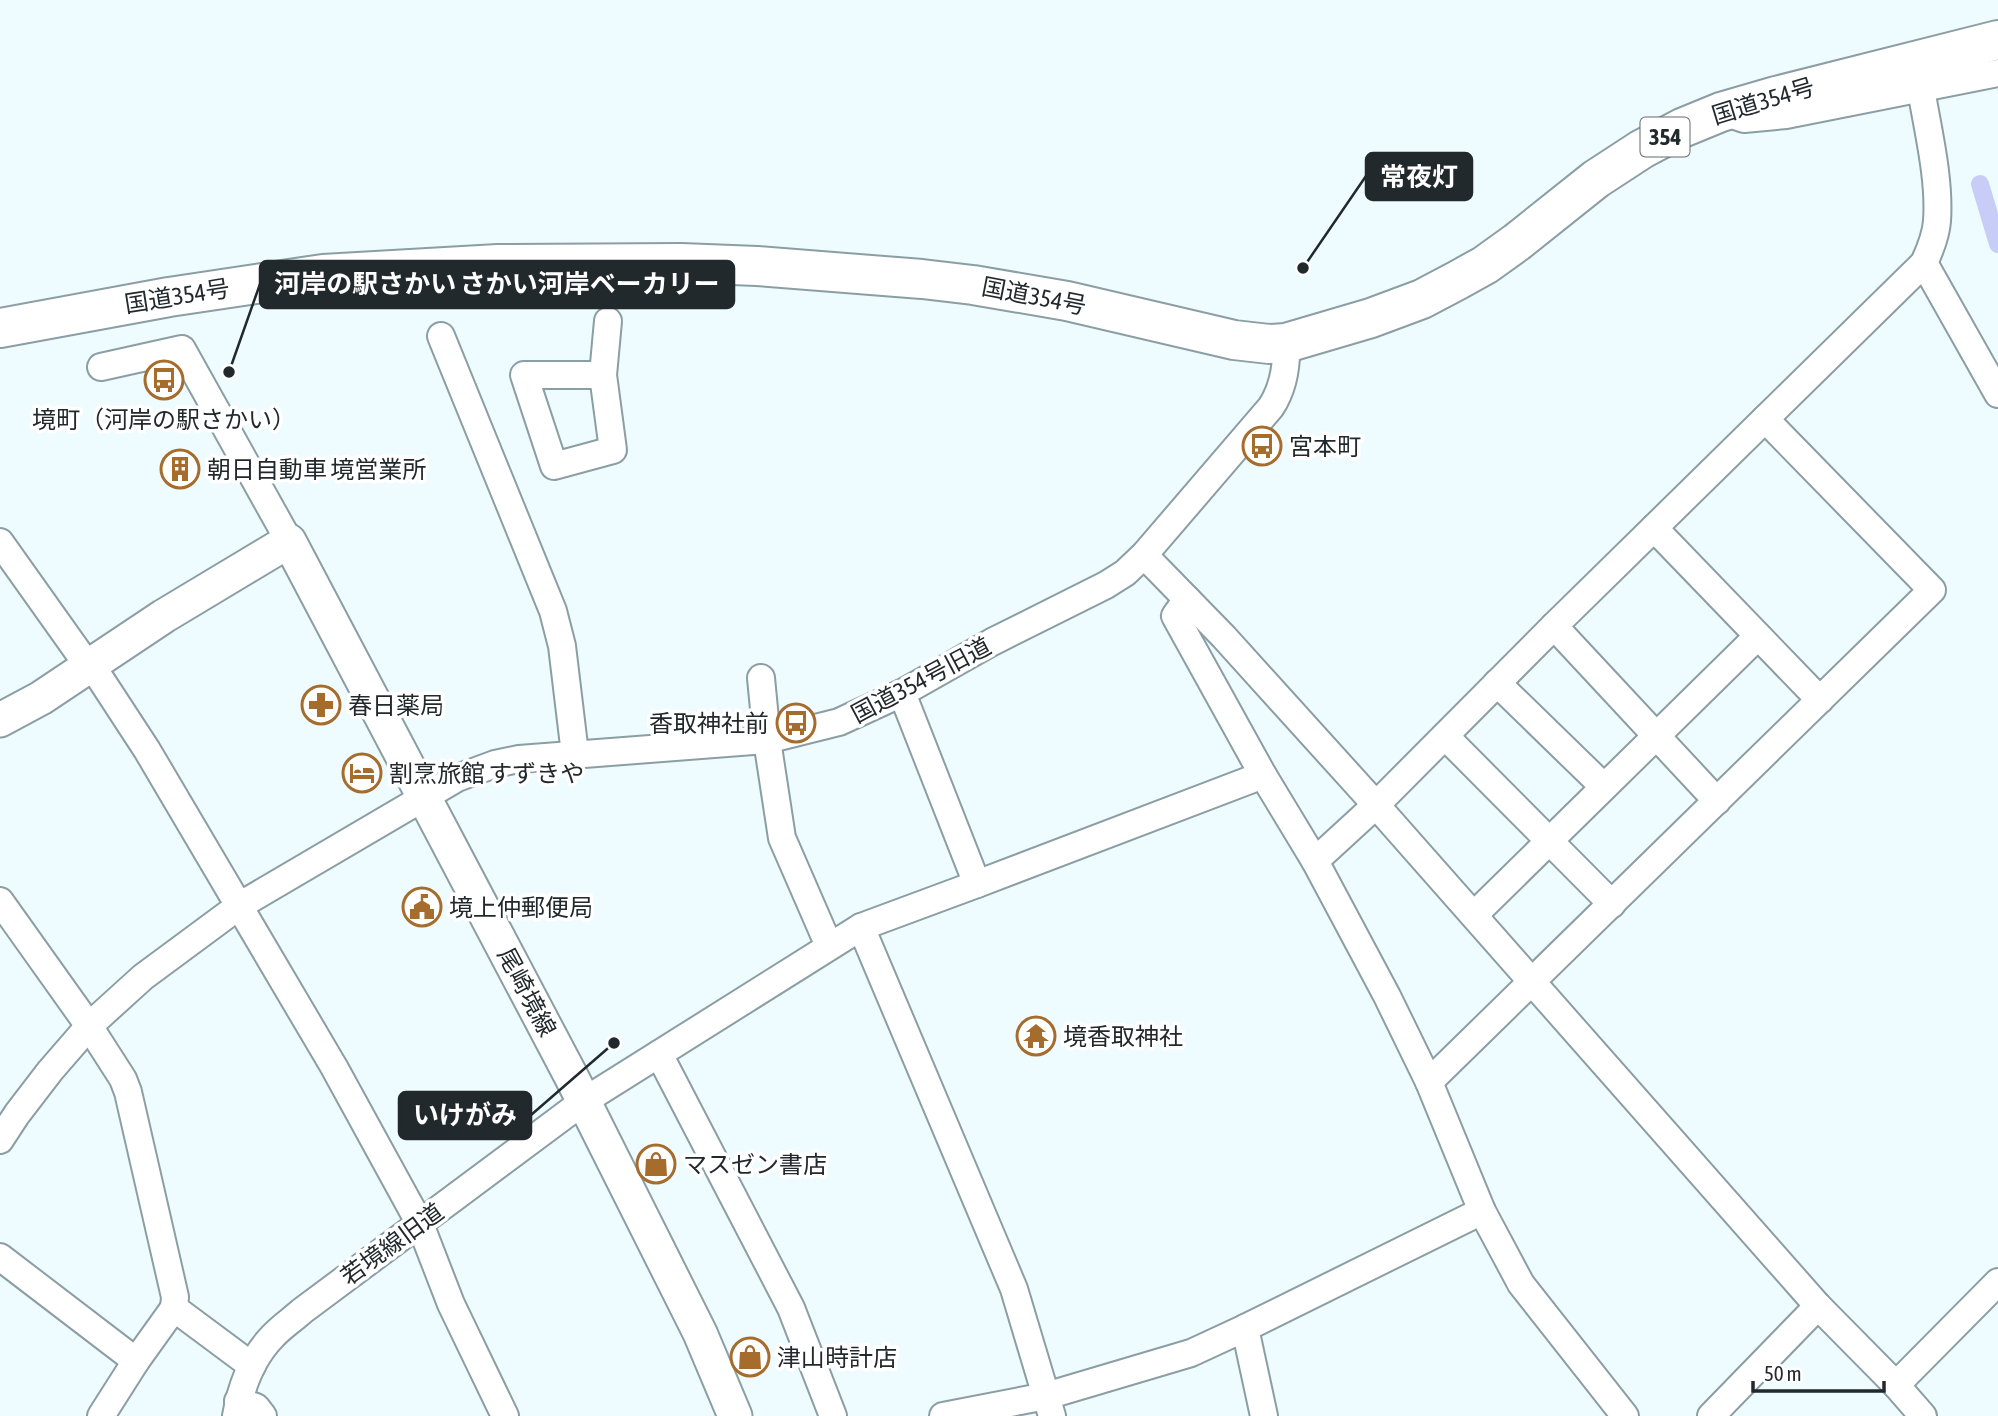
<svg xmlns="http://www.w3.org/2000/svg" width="1998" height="1416" font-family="'Asap Condensed','Noto Sans JP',sans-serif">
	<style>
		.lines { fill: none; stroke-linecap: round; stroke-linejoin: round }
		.canal { stroke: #c8cdf8; stroke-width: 18 }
		.minor-casing { stroke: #8b9ea4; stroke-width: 30 }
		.major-casing { stroke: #8b9ea4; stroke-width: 37 }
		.highway-casing { stroke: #8b9ea4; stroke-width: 42 }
		.minor { stroke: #fff; stroke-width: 26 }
		.major { stroke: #fff; stroke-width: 33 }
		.highway { stroke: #fff; stroke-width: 38 }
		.labels { text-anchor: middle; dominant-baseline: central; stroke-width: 7; stroke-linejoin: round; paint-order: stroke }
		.shield { fill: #fff; stroke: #64696b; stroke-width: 2 }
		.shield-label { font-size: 23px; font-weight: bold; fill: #22292c }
		.street-label { font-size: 24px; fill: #22292c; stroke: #fff }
		.poi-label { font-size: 24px; fill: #22292c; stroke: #fff; text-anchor: start }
		.leader { fill: none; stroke: #22292c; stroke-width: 2.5 }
		.callout-dot { fill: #22292c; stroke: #fff; stroke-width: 2.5 }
		.callout { fill: #22292c; stroke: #22292c; stroke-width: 2.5 }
		.callout-label { font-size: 26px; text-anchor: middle; font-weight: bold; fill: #fff }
	</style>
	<rect width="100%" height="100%" fill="#eefbff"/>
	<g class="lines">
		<!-- canal -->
		<path class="canal" d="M1980,184L1998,244"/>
		<defs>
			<g id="minor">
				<path d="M1921,89C1928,131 1940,179 1937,221C1936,236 1930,250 1924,263"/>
				<path d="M1738,117L1744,119L1786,115L1998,73"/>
				<path d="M441,336L553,611L562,646L575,754"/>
				<path d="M101,367L182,349L289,541"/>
				<path d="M603,375H524L554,466L613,450L603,375L608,321"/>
				<path d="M1654,528L1820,700"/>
				<path d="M0,542L81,656L98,675L147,750L334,1067L420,1224L451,1304L505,1416"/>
				<path d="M1144,555L1224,637L1376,805L1818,1306L1896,1385L1923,1416"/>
				<path d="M1187,599L1175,616L1263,775L1315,861"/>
				<path d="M1554,626L1717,801"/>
				<path d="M761,678L767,740L782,838L829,946"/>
				<path d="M1497,683L1604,787"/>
				<path d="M1445,736L1612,904"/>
				<path d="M977,884L1263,775"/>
				<path d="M0,901L89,1026L123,1079L128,1092L175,1297L174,1308"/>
				<path d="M1474,915L1758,636"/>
				<path d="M861,927L1014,1289L1052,1416"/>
				<path d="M659,1054L791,1308L833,1416"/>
				<path d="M1429,1082L1932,590L1765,419"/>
				<path d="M0,1140L17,1114L50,1071L89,1026L143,977L239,906L457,778L495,764L519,759L767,740L839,722L902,693L992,642L1106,585L1125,573L1144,555L1271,407C1284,387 1287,366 1286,343"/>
				<path d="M0,1257L136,1361"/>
				<path d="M1245,1328L1264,1416"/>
				<path d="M1896,1385L1998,1282"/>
				<path d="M238,1401L256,1407L263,1416"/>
				<path d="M101,1416L136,1361L174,1308L252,1366"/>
				<path d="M236,1416C241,1387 252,1358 272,1337C281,1327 292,1320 302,1311L584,1101L861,927L977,884L902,693"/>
				<path d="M943,1416L1046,1396L1191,1353L1245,1328L1482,1211"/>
				<path d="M1625,1416L1521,1284L1482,1211L1429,1082L1387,996L1315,861L1376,805L1554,626L1924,263L1998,394"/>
				<path d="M1711,1416L1818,1306"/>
			</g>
			<path id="major" d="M0,720L41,698L164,616L289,541L571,1076L700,1333L735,1416"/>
			<path id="highway" d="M0,328L169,297L323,274L498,264L681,263L757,266L922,279L973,285L1067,301L1234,340L1269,344L1286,343L1371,318L1422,299L1458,280L1485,265L1517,242L1596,179L1642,149L1682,128L1721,112L1776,96L1998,40"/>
		</defs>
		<!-- minor casing -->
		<use href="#minor" class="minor-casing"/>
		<!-- major casing -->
		<use href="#major" class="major-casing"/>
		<!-- highway casing -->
		<use href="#highway" class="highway-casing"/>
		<!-- minor -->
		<use href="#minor" class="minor"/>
		<!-- major -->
		<use href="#major" class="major"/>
		<!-- highway -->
		<use href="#highway" class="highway"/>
	</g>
	<!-- icons -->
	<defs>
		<symbol id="bus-ring" viewBox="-11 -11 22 22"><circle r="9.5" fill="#fff" stroke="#a66c2c" stroke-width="1.5"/><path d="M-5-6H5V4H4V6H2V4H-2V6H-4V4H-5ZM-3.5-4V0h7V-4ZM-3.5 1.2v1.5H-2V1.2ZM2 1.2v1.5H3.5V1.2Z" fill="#a66c2c"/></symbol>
		<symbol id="building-ring" viewBox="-11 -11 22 22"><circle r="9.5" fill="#fff" stroke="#a66c2c" stroke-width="1.5"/><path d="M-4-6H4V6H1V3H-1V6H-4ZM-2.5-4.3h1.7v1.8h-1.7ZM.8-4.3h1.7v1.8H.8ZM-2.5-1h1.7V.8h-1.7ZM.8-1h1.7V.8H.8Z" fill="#a66c2c"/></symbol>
		<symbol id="pharmacy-ring" viewBox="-11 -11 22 22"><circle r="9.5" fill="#fff" stroke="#a66c2c" stroke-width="1.5"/><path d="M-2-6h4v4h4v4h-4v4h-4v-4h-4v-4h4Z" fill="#a66c2c"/></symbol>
		<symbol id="hotel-ring" viewBox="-11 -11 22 22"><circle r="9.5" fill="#fff" stroke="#a66c2c" stroke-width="1.5"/><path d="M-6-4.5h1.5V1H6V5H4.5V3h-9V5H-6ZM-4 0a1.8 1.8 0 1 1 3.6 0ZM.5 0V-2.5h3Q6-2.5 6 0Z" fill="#a66c2c"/></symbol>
		<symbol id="civic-ring" viewBox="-11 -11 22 22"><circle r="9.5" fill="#fff" stroke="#a66c2c" stroke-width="1.5"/><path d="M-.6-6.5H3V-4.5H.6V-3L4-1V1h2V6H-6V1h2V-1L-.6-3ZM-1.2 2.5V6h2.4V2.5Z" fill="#a66c2c"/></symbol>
		<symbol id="temple-ring" viewBox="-11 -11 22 22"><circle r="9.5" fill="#fff" stroke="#a66c2c" stroke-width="1.5"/><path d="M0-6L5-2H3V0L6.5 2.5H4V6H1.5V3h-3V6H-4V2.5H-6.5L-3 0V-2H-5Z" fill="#a66c2c"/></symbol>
		<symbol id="shop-ring" viewBox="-11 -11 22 22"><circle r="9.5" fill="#fff" stroke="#a66c2c" stroke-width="1.5"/><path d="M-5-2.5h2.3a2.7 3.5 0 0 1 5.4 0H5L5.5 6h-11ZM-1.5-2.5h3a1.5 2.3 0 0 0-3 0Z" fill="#a66c2c"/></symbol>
	</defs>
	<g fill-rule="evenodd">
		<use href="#bus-ring" x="142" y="358" width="44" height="44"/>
		<use href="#bus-ring" x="1240" y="424" width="44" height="44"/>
		<use href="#building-ring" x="158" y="447" width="44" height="44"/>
		<use href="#pharmacy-ring" x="299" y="683" width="44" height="44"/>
		<use href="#bus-ring" x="774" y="701" width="44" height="44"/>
		<use href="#hotel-ring" x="340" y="751" width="44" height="44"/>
		<use href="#civic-ring" x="400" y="885" width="44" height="44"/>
		<use href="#temple-ring" x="1014" y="1014" width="44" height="44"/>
		<use href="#shop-ring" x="634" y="1142" width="44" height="44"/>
		<use href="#shop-ring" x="728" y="1335" width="44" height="44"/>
	</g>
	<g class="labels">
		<!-- shield labels -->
		<rect class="shield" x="1640.5" y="117.5" width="49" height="39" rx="5"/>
		<g class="shield-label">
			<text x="1665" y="137">354</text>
		</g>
		<!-- street labels -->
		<g class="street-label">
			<text transform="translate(1763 101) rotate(-17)">国道354号</text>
			<text transform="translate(177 296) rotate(-9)">国道354号</text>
			<text transform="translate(1034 296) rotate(11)">国道354号</text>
			<text transform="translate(921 680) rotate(-28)">国道354号旧道</text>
			<text transform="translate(527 992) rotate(62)">尾崎境線</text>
			<text transform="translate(392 1244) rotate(-36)">若境線旧道</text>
		</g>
		<!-- poi labels -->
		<g class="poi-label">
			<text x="164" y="419" text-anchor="middle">境町（河岸の駅さかい）</text>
			<text x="1289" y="446">宮本町</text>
			<text x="207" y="469">朝日自動車 境営業所</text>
			<text x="348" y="705">春日薬局</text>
			<text x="769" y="723" text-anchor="end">香取神社前</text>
			<text x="389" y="773">割烹旅館 すずきや</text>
			<text x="449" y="907">境上仲郵便局</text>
			<text x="1063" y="1036">境香取神社</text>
			<text x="683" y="1164">マスゼン書店</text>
			<text x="777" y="1357">津山時計店</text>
		</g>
	</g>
	<!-- callouts -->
	<path class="leader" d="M1303 268L1366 176M229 372L260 284M614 1043L531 1115"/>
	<g class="callout-dot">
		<circle cx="1303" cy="268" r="7"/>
		<circle cx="229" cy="372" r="7"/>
		<circle cx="614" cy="1043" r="7"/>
	</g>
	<g class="callout">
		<rect x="1366" y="153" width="106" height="47" rx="7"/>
		<rect x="260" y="261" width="474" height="47" rx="7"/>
		<rect x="399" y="1092" width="132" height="47" rx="7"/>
	</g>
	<g class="callout-label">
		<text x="1419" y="186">常夜灯</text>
		<text x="497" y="293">河岸の駅さかい さかい河岸ベーカリー</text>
		<text x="465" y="1124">いけがみ</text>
	</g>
	<!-- scale -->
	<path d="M1753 1381v10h131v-10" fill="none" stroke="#22292c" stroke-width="3.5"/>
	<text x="1764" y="1381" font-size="21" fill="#22292c" stroke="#ffffff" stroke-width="5" paint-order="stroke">50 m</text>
</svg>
